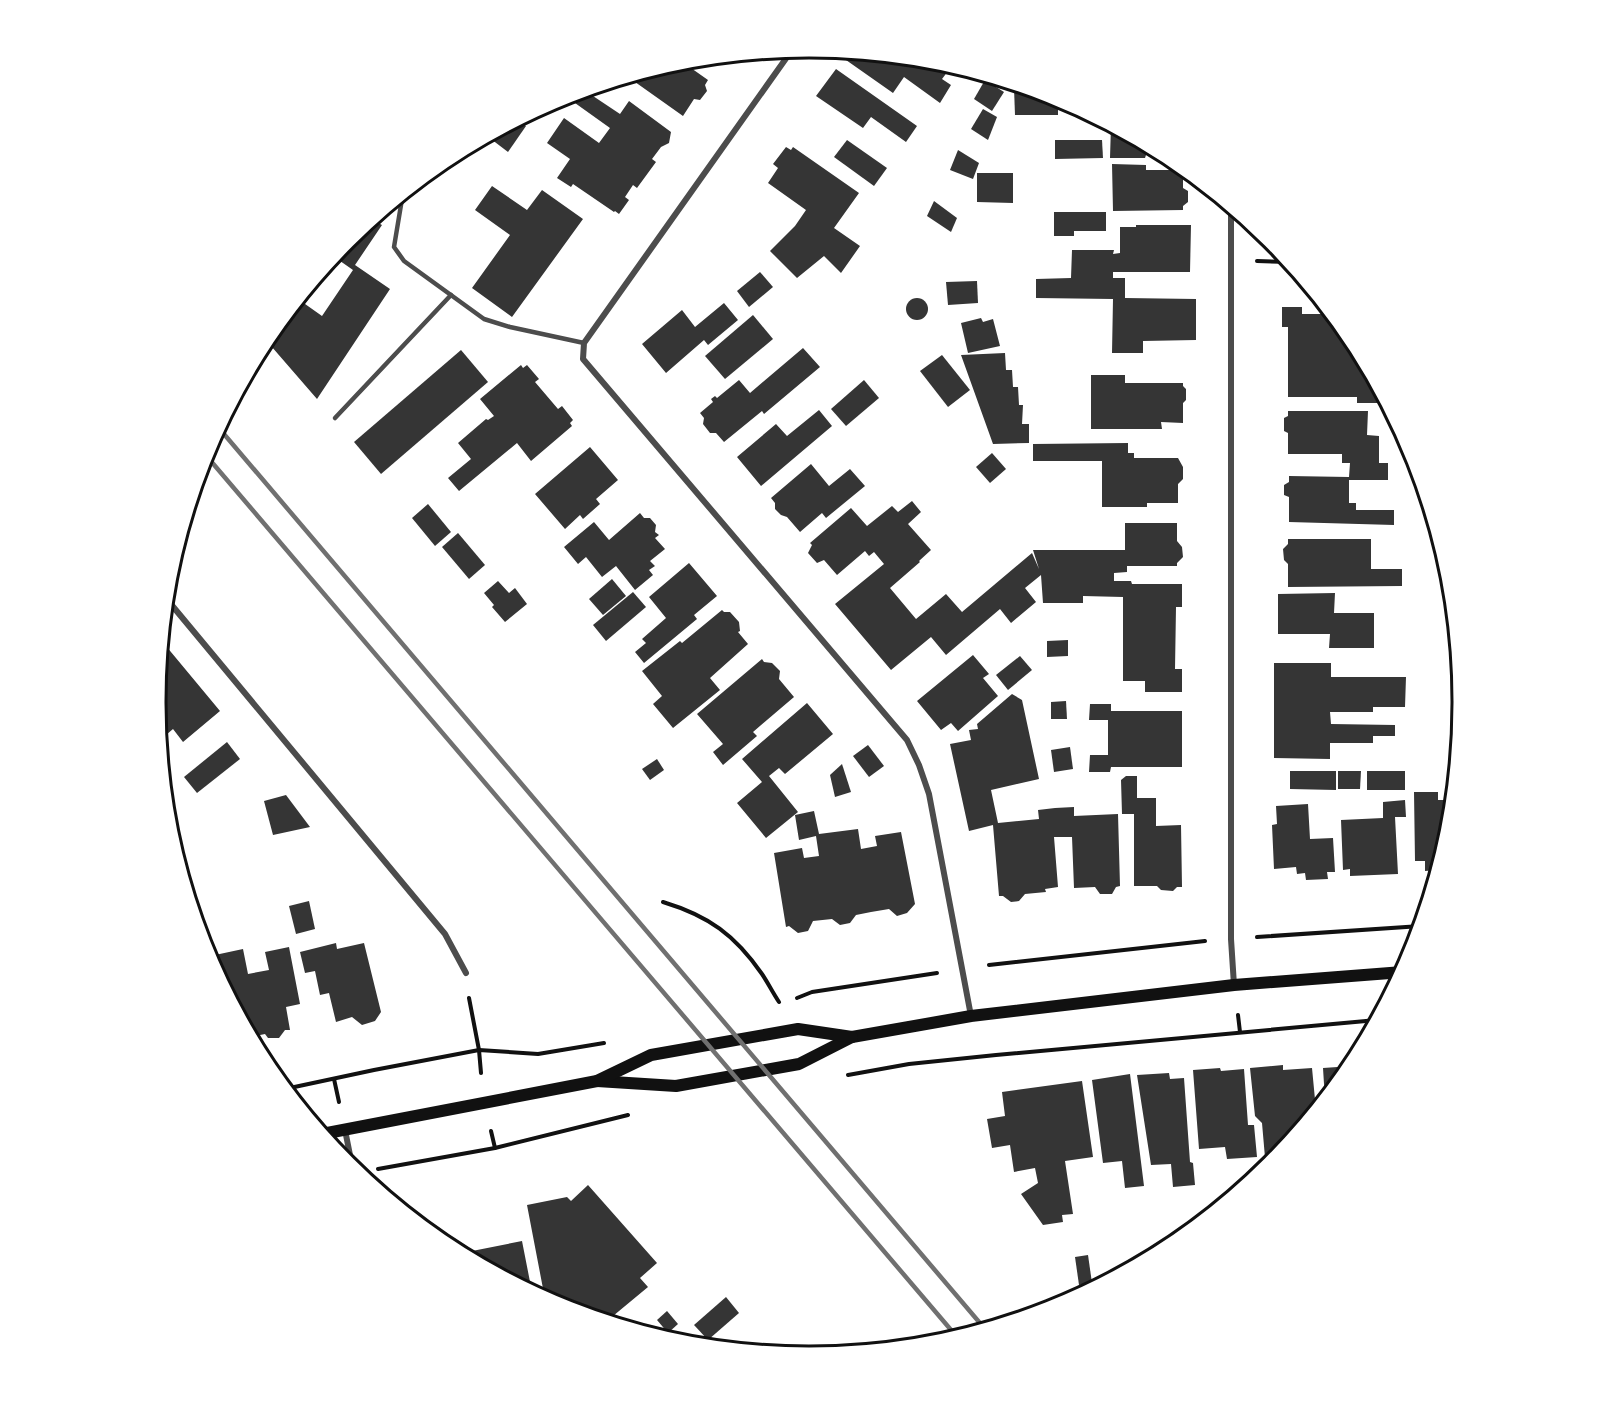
<svg xmlns="http://www.w3.org/2000/svg" width="1618" height="1404" font-family="'Work Sans',sans-serif">
	<style>
		.building { fill: #353535 }
		.lines { fill: none; stroke-linecap: round; stroke-linejoin: round }
		.path { stroke: #111; stroke-width: 4 }
		.service { stroke: #4c4c4c; stroke-width: 4.5 }
		.minor { stroke: #4c4c4c; stroke-width: 6 }
		.secondary { stroke: #111; stroke-width: 12 }
		.rail { stroke: #707070; stroke-width: 4.5 }
		.rim { fill: none; stroke: #111; stroke-width: 3 }
	</style>
	<rect width="100%" height="100%" fill="#fff"/>
	<!-- building -->
	<g class="building">
		<path d="M849,52L937,61L945,63L951,67L942,79L951,85L940,103L904,77L893,93L846,60L849,56Z"/>
		<path d="M681,61L708,80L705,85L707,91L700,100L694,99L683,116L628,77Z"/>
		<path d="M836,69L917,126L906,142L871,117L863,128L816,96Z"/>
		<path d="M985,80L1004,92L992,111L974,99Z"/>
		<path d="M1014,88H1027L1058,98V115H1015Z"/>
		<path d="M584,90L620,114L629,101L671,132L669,143L661,147L652,159L656,162L637,188L633,185L625,197L629,200L619,214L615,211L614,212L573,184L571,187L557,178L570,159L547,143L564,118L599,143L610,128L575,103Z"/>
		<path d="M983,109L997,117L988,140L971,129Z"/>
		<path d="M518,120L526,126L508,152L487,136Z"/>
		<path d="M1111,125L1134,138L1166,155H1146L1145,158H1110Z"/>
		<path d="M847,140L887,168L874,186L834,157Z"/>
		<path d="M1055,140H1102L1103,158L1055,159Z"/>
		<path d="M786,147L791,150L793,147L859,193L834,228L860,246L841,273L824,256L797,278L770,251L795,226L806,210L768,183L778,168L773,164Z"/>
		<path d="M958,150L979,163L973,179L950,170Z"/>
		<path d="M1112,164L1146,165V170H1183V188L1188,191V202L1183,206V210L1113,211Z"/>
		<path d="M977,173H1013V203L977,202Z"/>
		<path d="M492,186L527,210L542,190L583,219L512,317L472,288L510,235L475,210Z"/>
		<path d="M934,201L957,218L951,232L927,216Z"/>
		<path d="M1054,212H1106V231H1074V236H1054Z"/>
		<path d="M371,219L382,225L355,265L390,289L317,399L265,339L298,299L322,316L353,270L333,256L347,239Z"/>
		<path d="M1136,225H1191L1190,272H1113V278H1125V298L1196,299V340L1143,341V353H1112L1113,299L1036,298V279L1071,278L1072,250H1114L1113,254L1120,253V227H1136Z"/>
		<path d="M760,272L773,287L749,307L737,291Z"/>
		<path d="M977,281L978,303L948,305L946,282Z"/>
		<circle cx="917" cy="309" r="11"/>
		<path d="M724,303L738,320L708,345L704,340L666,373L642,344L682,310L695,327Z"/>
		<path d="M1282,307H1302V314H1333L1353,339L1375,380V386H1378L1387,403H1357V397H1288V327H1282Z"/>
		<path d="M753,315L773,339L725,379L705,356Z"/>
		<path d="M981,318L983,322L993,319L1000,346L968,353L961,323Z"/>
		<path d="M803,348L820,367L764,414L762,411L724,442L716,433H710L703,424L704,418L700,413L713,402L711,399L715,396L717,398L739,380L750,393Z"/>
		<path d="M461,350L488,382L381,474L354,442Z"/>
		<path d="M1005,353L1006,370H1012L1013,387H1018L1019,405H1023L1022,424H1029V443L993,444L961,355Z"/>
		<path d="M942,355L970,390L948,407L920,371Z"/>
		<path d="M521,365L523,368L527,365L539,379L535,382L558,409L562,406L573,420L570,423L572,426L531,461L517,443L459,491L448,478L471,459L458,443L486,419L488,420L494,416L480,399Z"/>
		<path d="M1091,375H1125V383H1183V386L1186,389V400L1183,403V423L1161,422L1162,429H1091Z"/>
		<path d="M864,380L879,398L846,426L831,409Z"/>
		<path d="M819,410L832,426L761,486L737,457L776,424L787,436Z"/>
		<path d="M1288,411H1368L1367,435L1379,436V463H1388V480H1349V503H1356V510H1394V525L1289,522V497L1284,495V485L1289,482V476L1349,477L1350,463H1342V454H1288V433L1284,431V418L1288,416Z"/>
		<path d="M1128,443V453H1134V458H1178L1183,467V479L1178,484V503H1147V507H1102V461H1033V444Z"/>
		<path d="M590,447L618,480L596,499L600,504L583,519L580,515L565,529L535,494Z"/>
		<path d="M992,453L1006,469L990,483L976,467Z"/>
		<path d="M811,464L829,486L850,469L865,486L826,518L822,513L800,532L787,517L781,515L775,509V503L771,498Z"/>
		<path d="M912,501L921,512L908,524L931,550L919,561L920,562L890,588L916,619L946,594L962,612L1032,553L1039,569L1033,550H1125V523H1177V541L1182,547L1183,557L1177,563V566H1127V572L1114,573V581H1131L1132,584H1182V607H1176L1175,669H1182V692H1145V681H1123V597L1083,596V603H1043L1041,575L1025,588L1036,602L1011,623L1000,609L946,655L931,637L891,670L835,604L884,564L874,552L869,556L865,551L837,575L824,560L817,563L808,553L812,545L810,543L851,508L867,526L892,506L898,512Z"/>
		<path d="M428,504L451,532L435,546L412,518Z"/>
		<path d="M640,513L644,518H650L656,525L655,532L659,535L655,538L665,549L650,561L655,566L649,570L653,575L635,590L616,566L602,577L586,557L578,564L564,547L594,522L609,540Z"/>
		<path d="M458,533L485,565L469,579L442,547Z"/>
		<path d="M1288,539H1371V569H1402V586L1288,587V564L1284,560L1283,549L1288,544Z"/>
		<path d="M689,563L717,596L694,615L697,619L644,663L635,652L646,643L642,639L666,618L649,597Z"/>
		<path d="M612,579L626,596L603,615L589,599Z"/>
		<path d="M498,581L509,593L515,588L527,604L505,622L492,607L494,605L484,593Z"/>
		<path d="M633,592L646,607L606,641L593,625Z"/>
		<path d="M1335,593L1334,613H1374V648H1329L1330,634H1278V594Z"/>
		<path d="M722,610L724,612H730L739,622L740,631L738,632L748,644L710,678L720,690L673,728L653,704L662,696L642,671L680,641L682,643Z"/>
		<path d="M161,640L220,711L183,742L173,729L159,741L155,702Z"/>
		<path d="M1068,640V656L1047,657V641Z"/>
		<path d="M973,655L989,674L983,678L998,696L958,731L951,723L941,730L917,701Z"/>
		<path d="M1020,656L1032,670L1008,690L996,675Z"/>
		<path d="M762,659L764,662L772,663L780,671L779,679L794,697L753,732L757,736L723,765L713,752L723,744L697,714Z"/>
		<path d="M1274,663H1331V677H1406L1405,707H1373V712H1330L1331,724L1395,725V736H1373V743H1330V759L1274,758Z"/>
		<path d="M1012,694L1022,700L1039,779L991,790L998,823L1039,819L1038,810L1055,808L1074,807V816L1118,814L1120,886L1116,887L1112,894H1100L1095,887L1074,888L1072,837H1054L1058,887L1045,889L1046,892L1025,894L1019,901L1011,902L1003,896H999L993,825L969,831L950,744L971,740L969,730L978,729L977,724Z"/>
		<path d="M1066,701L1067,719H1051V702Z"/>
		<path d="M807,703L833,734L785,774L779,768L769,776L798,812L766,838L737,803L762,782L742,759Z"/>
		<path d="M1090,704H1111V711H1182V767H1111L1110,772H1089L1090,755H1108V720H1089Z"/>
		<path d="M227,742L240,759L197,793L184,777Z"/>
		<path d="M868,745L884,766L869,777L853,756Z"/>
		<path d="M1070,747L1073,769L1054,772L1051,750Z"/>
		<path d="M657,759L664,770L650,780L642,769Z"/>
		<path d="M842,764L851,792L835,797L830,775Z"/>
		<path d="M1290,771H1336V790L1290,789Z"/>
		<path d="M1338,771H1361L1360,789H1338Z"/>
		<rect x="1367" y="771" width="38" height="19"/>
		<path d="M1126,776H1137V798H1156V826L1181,825L1182,887H1177L1173,891L1161,890L1157,886H1134V814H1122L1121,780Z"/>
		<path d="M1414,792H1438V800H1453L1450,830L1438,870L1425,871V861H1415Z"/>
		<path d="M286,795L310,827L273,835L264,801Z"/>
		<path d="M1405,800L1406,817H1395L1398,874L1350,876V869L1343,870L1341,820L1383,818V802Z"/>
		<path d="M1308,804L1310,839L1333,838L1335,872H1327L1328,879L1306,880L1305,873L1297,874L1296,867L1274,869L1272,825L1277,824L1276,806Z"/>
		<path d="M814,811L819,834L858,829L861,849L877,846L875,836L901,832L915,904L907,913L897,916L889,909L871,912L856,915L850,923L840,925L832,919L813,921L808,931L798,933L789,926L786,927L774,853L802,848L804,858L819,856L816,836L799,840L795,815Z"/>
		<path d="M309,901L315,929L296,934L289,906Z"/>
		<path d="M336,943L337,949L364,943L381,1012L375,1021L362,1025L352,1017L336,1022L329,993L320,995L315,971L305,973L300,952Z"/>
		<path d="M289,947L300,1004L286,1007L290,1030H285L279,1038H268L265,1034L250,1037L219,980L215,955L243,949L248,974L269,970L265,952Z"/>
		<path d="M1283,1065V1070L1312,1068L1316,1110L1298,1133H1288L1289,1143L1266,1169L1262,1123L1255,1116L1250,1068Z"/>
		<path d="M1352,1066L1325,1099L1323,1068Z"/>
		<path d="M1220,1068L1221,1071L1244,1069L1248,1125H1254L1257,1157L1227,1159L1225,1147L1199,1149L1193,1070Z"/>
		<path d="M1169,1073L1170,1079L1184,1078L1190,1162L1193,1163L1195,1185L1173,1187L1171,1164L1151,1165L1137,1075Z"/>
		<path d="M1130,1074L1144,1186L1125,1188L1122,1161L1103,1163L1092,1080Z"/>
		<path d="M1082,1081L1093,1157L1065,1161L1073,1214L1062,1215L1063,1222L1043,1225L1021,1194L1038,1183L1035,1168L1014,1172L1010,1145L992,1148L987,1119L1005,1116L1002,1092Z"/>
		<path d="M588,1185L657,1263L640,1278L648,1287L613,1316L614,1323L558,1306L545,1299L527,1205L567,1197L571,1201Z"/>
		<path d="M522,1241L532,1292L456,1251L461,1250L462,1253Z"/>
		<path d="M1088,1255L1092,1283L1079,1285L1075,1257Z"/>
		<path d="M726,1297L739,1313L708,1340L694,1325Z"/>
		<path d="M667,1311L678,1324L668,1333L657,1320Z"/>
	</g>
	<g class="lines">
		<!-- path -->
		<g class="path">
			<path d="M1257,261L1290,262"/>
			<path d="M663,902C709,916 735,935 762,974C768,983 773,993 779,1002"/>
			<path d="M1257,937L1421,926"/>
			<path d="M989,965L1205,941"/>
			<path d="M469,998L479,1050L481,1073"/>
			<path d="M797,998L812,992L937,973"/>
			<path d="M1238,1015L1240,1032"/>
			<path d="M848,1075L909,1064L996,1055L1377,1020"/>
			<path d="M334,1079L339,1102"/>
			<path d="M285,1089L374,1070L479,1050L538,1054L604,1043"/>
			<path d="M491,1131L495,1148"/>
			<path d="M378,1169L495,1148L628,1115"/>
		</g>
		<!-- service -->
		<g class="service">
			<path d="M403,193L394,247L404,261L484,319L510,327L584,343"/>
			<path d="M335,418L451,295"/>
		</g>
		<!-- minor -->
		<g class="minor">
			<path d="M792,50L584,343L583,359L907,740L919,765L929,794L971,1016"/>
			<path d="M1231,207V939L1234,985"/>
			<path d="M165,597L445,934L466,973"/>
			<path d="M345,1130L353,1170"/>
		</g>
		<!-- secondary -->
		<g class="secondary">
			<path d="M597,1081L676,1086L799,1064L852,1037L971,1016L1234,985L1403,972"/>
			<path d="M322,1134L597,1081L651,1055L798,1029L852,1037"/>
		</g>
		<!-- rail -->
		<g class="rail">
			<path d="M218,427L985,1329"/>
			<path d="M204,453L957,1337"/>
		</g>
	</g>
	<!-- crop -->
	<path d="M0 0H1618V1404H0ZM809 58H809A643 643 0 0 1 1452 701V703A643 643 0 0 1 809 1346H809A643 643 0 0 1 166 703V701A643 643 0 0 1 809 58Z" fill="#fff" fill-rule="evenodd"/>
	<path class="rim" d="M809 58H809A643 643 0 0 1 1452 701V703A643 643 0 0 1 809 1346H809A643 643 0 0 1 166 703V701A643 643 0 0 1 809 58Z"/>
</svg>
